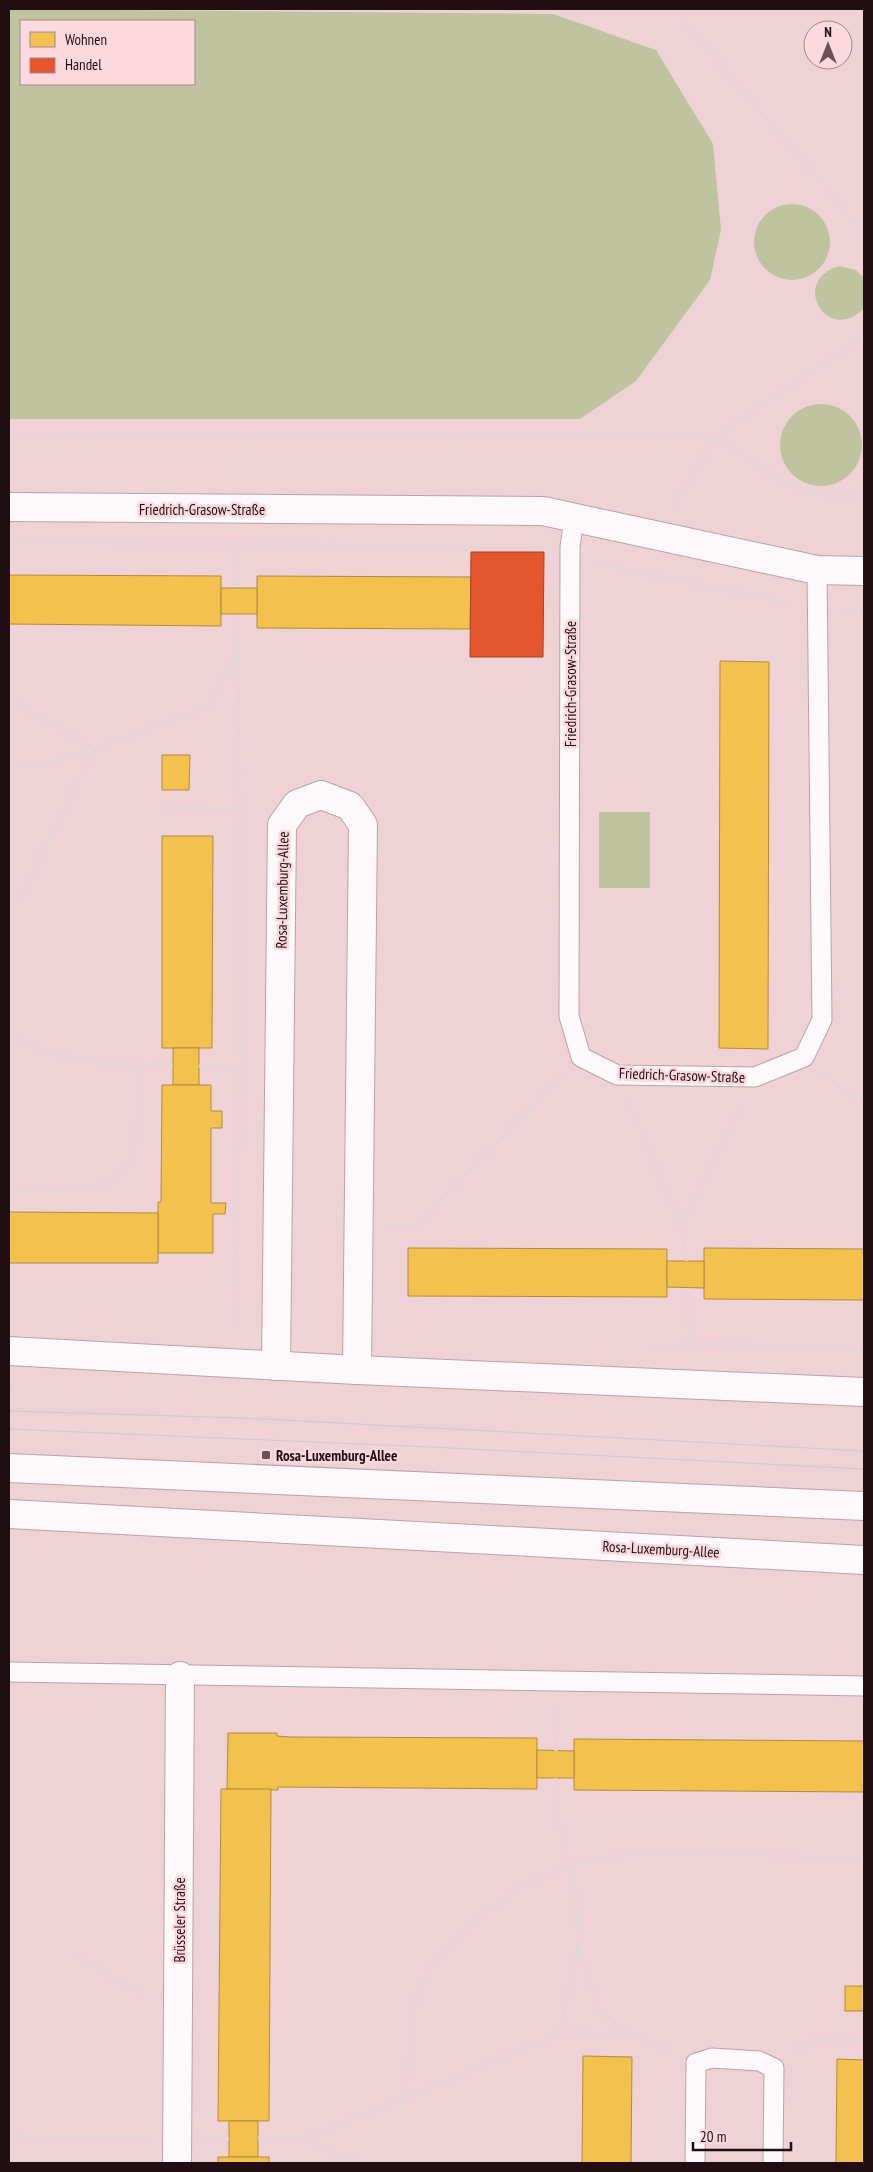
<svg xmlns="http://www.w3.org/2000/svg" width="873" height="2172" font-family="'PT Sans Narrow',sans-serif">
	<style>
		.green { fill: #c0c3a0; fill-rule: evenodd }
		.homes { fill: #f2c14e; stroke: #b38b3c }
		.shops { fill: #e4572e; stroke: #aa4126 }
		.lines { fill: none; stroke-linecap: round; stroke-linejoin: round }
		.service-casing { stroke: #baa3a7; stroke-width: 21 }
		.minor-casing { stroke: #baa3a7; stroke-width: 30 }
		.tertiary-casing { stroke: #baa3a7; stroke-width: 30 }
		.path { stroke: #ded5d6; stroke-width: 3; stroke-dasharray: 2.5 4; stroke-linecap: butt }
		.service { stroke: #fdf8f9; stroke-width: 19 }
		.minor { stroke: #fdf8f9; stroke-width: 28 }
		.tertiary { stroke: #fdf8f9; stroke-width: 28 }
		.tram { stroke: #d1caca; stroke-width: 1 }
		.poi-dot { fill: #695357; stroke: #fbd9de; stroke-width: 2 }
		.labels { text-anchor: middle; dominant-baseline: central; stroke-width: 5; stroke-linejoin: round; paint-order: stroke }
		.street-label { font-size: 15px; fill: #210e12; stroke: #fbd9de }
		.poi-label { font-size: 15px; font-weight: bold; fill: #210e12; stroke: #fbd9de; text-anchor: start }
	</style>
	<rect width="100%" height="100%" fill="#efd2d6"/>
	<!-- green -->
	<g class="green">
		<path d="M9,9L553,14L656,50L713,144L721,230L710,280L636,381L580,419H9ZM194,21V84H21V21Z"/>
		<circle cx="792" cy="242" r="38"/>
		<path d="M839,266L856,270L864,278V308C829,346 788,281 839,266Z"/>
		<circle cx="821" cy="445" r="41"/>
		<rect x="599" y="812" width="51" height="76"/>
	</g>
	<!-- homes -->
	<g class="homes">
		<path d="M9,575L221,576V626L9,624Z"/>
		<path d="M257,576L471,577L470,629L257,628Z"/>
		<rect x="221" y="588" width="36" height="26"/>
		<path d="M720,661L769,662L768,1049L719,1048Z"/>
		<path d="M162,755H190L189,790H162Z"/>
		<path d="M162,836H213L212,1048H162Z"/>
		<rect x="173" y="1048" width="26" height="37"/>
		<path d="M162,1085H211V1111H222V1128H211V1203H226L225,1214H213V1253H158V1202H161Z"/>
		<path d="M9,1212L158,1213V1263H9Z"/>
		<path d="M408,1248L667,1249V1297L408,1296Z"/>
		<path d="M704,1248L864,1249V1300L704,1299Z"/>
		<path d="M667,1261H704V1288L667,1287Z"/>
		<path d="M228,1733H277V1736L290,1737L537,1738V1789L278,1787V1790L227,1789Z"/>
		<path d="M574,1739L864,1741V1792L574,1790Z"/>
		<path d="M537,1750L574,1751V1778H537Z"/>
		<path d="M221,1789H271L269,2121H218Z"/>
		<rect x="845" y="1986" width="19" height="25"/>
		<path d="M583,2056L632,2057L631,2163H582Z"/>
		<path d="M837,2059L864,2060V2163H836Z"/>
		<rect x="229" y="2121" width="29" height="36"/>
		<rect x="218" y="2157" width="51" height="6"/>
	</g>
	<!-- shops -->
	<path class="shops" d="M471,552H544L543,657H470Z"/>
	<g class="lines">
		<defs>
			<g id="service">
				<path d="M574,518L570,547L569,1016L581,1057L617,1075L755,1077L804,1057L822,1020L817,570"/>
				<path d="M9,1672L864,1686"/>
				<path d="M695,2163L696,2063L712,2058L759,2061L774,2068L773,2163"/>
			</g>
			<g id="minor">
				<path d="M9,507L543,511L817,570L864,571"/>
				<path d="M9,1351L357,1370L864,1392"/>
				<path d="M276,1366L282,825L297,804L321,795L350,806L363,825L357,1370"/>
				<path d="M177,2163L180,1676"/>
			</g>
			<g id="tertiary">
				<path d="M9,1468L864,1506"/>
				<path d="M9,1514L864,1560"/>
			</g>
		</defs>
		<!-- service casing -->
		<use href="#service" class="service-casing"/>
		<!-- minor casing -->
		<use href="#minor" class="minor-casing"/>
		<!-- tertiary casing -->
		<use href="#tertiary" class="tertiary-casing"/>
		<!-- path -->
		<g class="path">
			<path d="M673,9L864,233"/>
			<path d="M864,336L716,437L783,482L806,494L864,497"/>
			<path d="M9,434L716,437"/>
			<path d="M676,508L678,498L716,438"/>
			<path d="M9,542L543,547"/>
			<path d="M237,544L238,588"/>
			<path d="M597,563L791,604"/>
			<path d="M842,610H864"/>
			<path d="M238,650L239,614"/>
			<path d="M9,700L95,749"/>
			<path d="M9,767L60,761L210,706L238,650L241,1067L234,1332"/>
			<path d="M165,808L240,810"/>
			<path d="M9,905L20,897L94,750"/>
			<path d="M9,1034L49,1053L112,1065H173"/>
			<path d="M199,1066L241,1067"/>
			<path d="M823,1073L847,1094L864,1097"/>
			<path d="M628,1101L681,1227"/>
			<path d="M9,1190H60L109,1184L123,1170L134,1153L142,1066"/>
			<path d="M388,1226H415L563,1075"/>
			<path d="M687,1261L681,1227L742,1104"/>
			<path d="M687,1288L690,1344"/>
			<path d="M653,1350L690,1344H727L864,1350"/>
			<path d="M10,1438L11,1382"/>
			<path d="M556,1751V1707"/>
			<path d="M555,1778V1808L576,1893L578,1947L560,2032"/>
			<path d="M578,1947L598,2010L631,2033"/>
			<path d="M74,1955L147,1997"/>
			<path d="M794,2053L810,2040H864"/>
			<path d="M405,2098L414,2003L431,1965L471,1923L522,1886L569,1865L616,1855L723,1852L864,1861"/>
			<path d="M9,2137L148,2138"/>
			<path d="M207,2138L229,2139"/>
			<path d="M258,2138H302L405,2098L560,2033H631L672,2052"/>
			<path d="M303,2138L359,2163"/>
		</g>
		<!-- service -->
		<use href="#service" class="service"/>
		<!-- minor -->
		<use href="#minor" class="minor"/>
		<!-- tertiary -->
		<use href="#tertiary" class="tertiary"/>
		<!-- tram -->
		<g class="tram">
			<path d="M9,1411L244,1418L864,1451"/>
			<path d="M9,1429L431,1447L864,1469"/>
		</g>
	</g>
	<!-- markers -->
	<rect class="poi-dot" x="261" y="1450" width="10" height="10" rx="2.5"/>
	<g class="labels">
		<!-- street labels -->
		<g class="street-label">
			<text x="202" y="509">Friedrich-Grasow-Straße</text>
			<text transform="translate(570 684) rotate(-90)">Friedrich-Grasow-Straße</text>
			<text transform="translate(282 890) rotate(-89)">Rosa-Luxemburg-Allee</text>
			<text transform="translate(682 1075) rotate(2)">Friedrich-Grasow-Straße</text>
			<text transform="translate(661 1549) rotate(3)">Rosa-Luxemburg-Allee</text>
			<text transform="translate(179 1920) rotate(-90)">Brüsseler Straße</text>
		</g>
		<!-- poi labels -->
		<g class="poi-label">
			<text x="276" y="1455">Rosa-Luxemburg-Allee</text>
		</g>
	</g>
	<!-- border -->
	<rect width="873" height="2172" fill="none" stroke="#210e12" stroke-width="20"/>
	<!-- legend -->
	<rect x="20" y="20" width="175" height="65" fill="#fbd9de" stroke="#a4888c"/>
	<rect x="30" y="32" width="25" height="15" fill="#f2c14e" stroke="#a4888c"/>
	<text x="65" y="45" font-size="15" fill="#210e12">Wohnen</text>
	<rect x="30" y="58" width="25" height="15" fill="#e4572e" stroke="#a4888c"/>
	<text x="65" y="70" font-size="15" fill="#210e12">Handel</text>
	<!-- north arrow -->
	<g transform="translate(828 45)"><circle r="24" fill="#fbd9de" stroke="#a4888c"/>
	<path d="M0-4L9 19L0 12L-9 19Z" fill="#695357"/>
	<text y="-8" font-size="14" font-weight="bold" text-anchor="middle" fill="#210e12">N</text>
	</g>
	<!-- scale -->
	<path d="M693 2142v8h98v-8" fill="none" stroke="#210e12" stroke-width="2.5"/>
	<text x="700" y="2142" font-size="15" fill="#210e12" stroke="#fbd9de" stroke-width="4" paint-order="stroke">20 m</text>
</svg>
